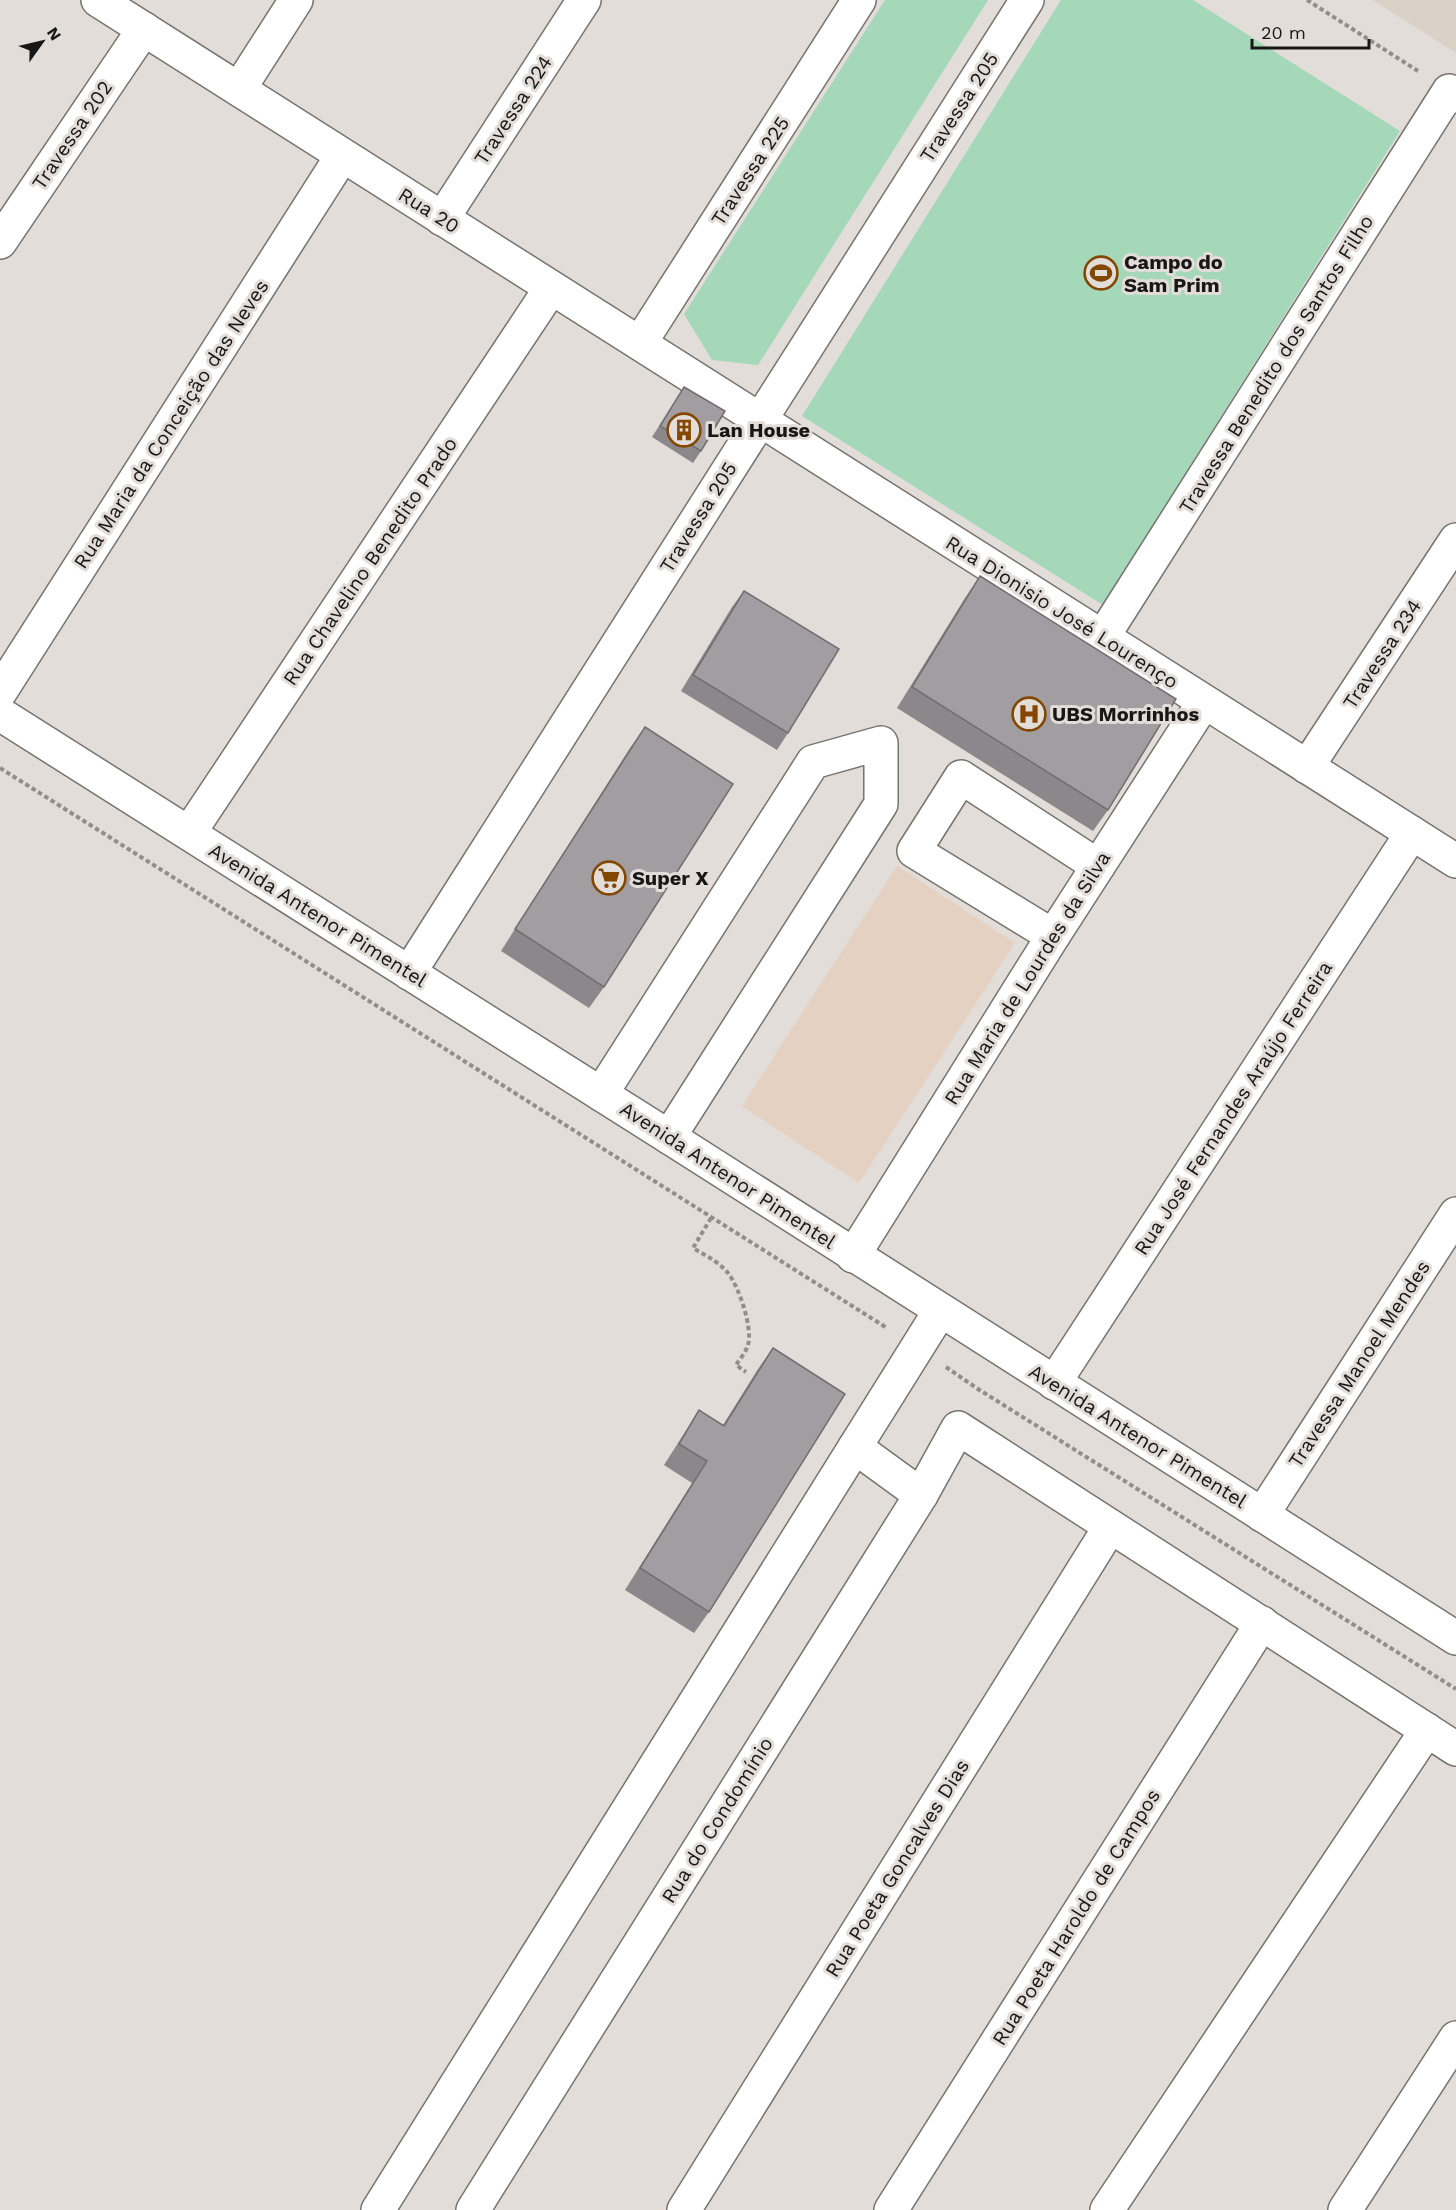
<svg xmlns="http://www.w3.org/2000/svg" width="1456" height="2210" font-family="'Work Sans',sans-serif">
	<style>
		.commercial { fill: #e4d1c1 }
		.built { fill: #dbd2c7 }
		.green { fill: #a4d8b9 }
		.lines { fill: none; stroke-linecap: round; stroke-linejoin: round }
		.minor-casing { stroke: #77736f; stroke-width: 36 }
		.path { stroke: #928e8b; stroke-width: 4; stroke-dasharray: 4.5 3; stroke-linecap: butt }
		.minor { stroke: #fff; stroke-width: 33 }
		.wall { fill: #8b878a }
		.building { fill: #a29da1; stroke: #716e71; stroke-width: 1.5 }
		.labels { text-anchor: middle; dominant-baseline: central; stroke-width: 6; stroke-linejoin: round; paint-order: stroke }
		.street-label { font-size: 20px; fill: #191716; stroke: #e2ddd9 }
		.poi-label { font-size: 20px; font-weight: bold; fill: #191716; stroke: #e2ddd9; text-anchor: start }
	</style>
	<rect width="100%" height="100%" fill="#e2ddd9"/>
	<!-- commercial -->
	<path class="commercial" d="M897,866L1015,943L859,1183L742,1106Z"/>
	<!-- built -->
	<path class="built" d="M1372,0H1456V53Z"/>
	<!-- green -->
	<g class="green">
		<path d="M885,0H988L758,365L712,360L684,314Z"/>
		<path d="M1061,0H1193L1400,131L1103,605L802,416Z"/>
	</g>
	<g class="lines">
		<defs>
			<g id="minor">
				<path d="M98,0L1456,861"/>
				<path d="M239,89L296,0"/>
				<path d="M442,219L584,0"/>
				<path d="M0,242L144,29"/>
				<path d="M640,343L859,0"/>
				<path d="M1102,638L1449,91L1456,96"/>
				<path d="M0,692L342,156"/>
				<path d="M0,714L669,1137L1456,1638"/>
				<path d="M1307,767L1456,540"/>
				<path d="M189,833L551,288"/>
				<path d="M1053,936L914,851L961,777L1098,866"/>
				<path d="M409,973L1027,0"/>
				<path d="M601,1094L813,762L881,743V804L669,1137"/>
				<path d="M853,1256L1053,936L1204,702"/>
				<path d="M1054,1383L1412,833"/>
				<path d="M855,1447L921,1495"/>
				<path d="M1262,1515L1456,1214"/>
				<path d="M378,2210L940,1311"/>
				<path d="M473,2210L921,1495L958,1428L1456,1749"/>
				<path d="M684,2210L1110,1527"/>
				<path d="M891,2210L1262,1623"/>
				<path d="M1107,2210L1427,1730"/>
				<path d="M1345,2210L1456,2038"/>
			</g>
		</defs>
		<!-- minor casing -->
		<use href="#minor" class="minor-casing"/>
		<!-- path -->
		<g class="path">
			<path d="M1307,0L1418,71"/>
			<path d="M0,768L887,1328"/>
			<path d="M711,1218L693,1248C705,1255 719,1262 728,1273C739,1287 753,1328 748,1345C746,1352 740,1359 736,1365L746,1372"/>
			<path d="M946,1367L978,1389L1456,1689"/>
		</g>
		<!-- minor -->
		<use href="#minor" class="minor"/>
	</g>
	<!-- wall -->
	<g class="wall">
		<path d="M684,387L701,451L693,463L652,437Z"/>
		<path d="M980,576L1108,810L1093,831L897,708L965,598Z"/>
		<path d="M744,591L788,733L777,750L681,691L732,607Z"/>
		<path d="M645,727L604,987L589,1008L501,951L630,748Z"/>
		<path d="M773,1348L709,1612L694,1633L625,1590L692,1483L664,1465L699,1410L723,1425L758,1369Z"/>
	</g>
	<!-- building -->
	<g class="building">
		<path d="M684,387L725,411L701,451L660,426Z"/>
		<path d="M980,576L1176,699L1108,810L912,687Z"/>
		<path d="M744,591L839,649L788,733L693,675Z"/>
		<path d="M645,727L733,784L604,987L515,929Z"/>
		<path d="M773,1348L845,1394L709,1612L640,1568L707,1461L679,1444L699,1410L724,1426Z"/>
	</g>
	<!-- icons -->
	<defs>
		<symbol id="stadium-ring" viewBox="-11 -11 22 22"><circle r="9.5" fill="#e2ddd9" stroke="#834702" stroke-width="1.5"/><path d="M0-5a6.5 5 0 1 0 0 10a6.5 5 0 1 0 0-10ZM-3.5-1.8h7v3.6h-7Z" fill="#834702"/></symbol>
		<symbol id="building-ring" viewBox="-11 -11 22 22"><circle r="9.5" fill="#e2ddd9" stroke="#834702" stroke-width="1.5"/><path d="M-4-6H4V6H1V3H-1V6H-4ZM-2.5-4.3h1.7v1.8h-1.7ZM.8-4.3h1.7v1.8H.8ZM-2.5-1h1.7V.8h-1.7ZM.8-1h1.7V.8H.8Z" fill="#834702"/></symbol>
		<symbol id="hospital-ring" viewBox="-11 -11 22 22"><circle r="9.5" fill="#e2ddd9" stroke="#834702" stroke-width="1.5"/><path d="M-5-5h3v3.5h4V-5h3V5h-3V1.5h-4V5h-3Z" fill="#834702"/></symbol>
		<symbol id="supermarket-ring" viewBox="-11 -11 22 22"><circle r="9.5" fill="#e2ddd9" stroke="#834702" stroke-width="1.5"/><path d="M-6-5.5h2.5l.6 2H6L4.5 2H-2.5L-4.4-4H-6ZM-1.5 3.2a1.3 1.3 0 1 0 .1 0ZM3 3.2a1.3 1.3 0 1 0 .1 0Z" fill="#834702"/></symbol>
	</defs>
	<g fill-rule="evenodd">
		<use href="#stadium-ring" x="1082" y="254" width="38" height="38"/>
		<use href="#building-ring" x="665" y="411" width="38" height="38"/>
		<use href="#hospital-ring" x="1010" y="695" width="38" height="38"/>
		<use href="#supermarket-ring" x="590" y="859" width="38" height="38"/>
	</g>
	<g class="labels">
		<!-- street labels -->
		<g class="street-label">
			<text transform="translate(959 107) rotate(-57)">Travessa 205</text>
			<text transform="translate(513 110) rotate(-57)">Travessa 224</text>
			<text transform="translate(72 135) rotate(-56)">Travessa 202</text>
			<text transform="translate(750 171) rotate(-57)">Travessa 225</text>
			<text transform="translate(429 210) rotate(32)">Rua 20</text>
			<text transform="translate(1276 364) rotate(-58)">Travessa Benedito dos Santos Filho</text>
			<text transform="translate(171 424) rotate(-57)">Rua Maria da Conceição das Neves</text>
			<text transform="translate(698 517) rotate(-58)">Travessa 205</text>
			<text transform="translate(370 561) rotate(-56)">Rua Chavelino Benedito Prado</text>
			<text transform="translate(1062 612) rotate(32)">Rua Dionisio José Lourenço</text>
			<text transform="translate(1382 654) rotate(-57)">Travessa 234</text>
			<text transform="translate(318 915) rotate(32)">Avenida Antenor Pimentel</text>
			<text transform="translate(1027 978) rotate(-58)">Rua Maria de Lourdes da Silva</text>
			<text transform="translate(1233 1108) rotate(-57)">Rua José Fernandes Araújo Ferreira</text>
			<text transform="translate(728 1175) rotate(33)">Avenida Antenor Pimentel</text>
			<text transform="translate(1359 1364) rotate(-57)">Travessa Manoel Mendes</text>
			<text transform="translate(1138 1436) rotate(32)">Avenida Antenor Pimentel</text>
			<text transform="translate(717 1820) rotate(-58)">Rua do Condomínio</text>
			<text transform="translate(897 1868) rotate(-58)">Rua Poeta Goncalves Dias</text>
			<text transform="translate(1076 1917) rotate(-58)">Rua Poeta Haroldo de Campos</text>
		</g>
		<!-- poi labels -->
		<g class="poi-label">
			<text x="1124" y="262">Campo do<tspan x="1124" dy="23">Sam Prim</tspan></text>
			<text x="707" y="430">Lan House</text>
			<text x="1052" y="714">UBS Morrinhos</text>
			<text x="632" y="878">Super X</text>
		</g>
	</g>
	<!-- north arrow -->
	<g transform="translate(42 42) rotate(56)" stroke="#e2ddd9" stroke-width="4.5" paint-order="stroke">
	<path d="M0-4.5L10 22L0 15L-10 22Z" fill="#191716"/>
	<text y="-9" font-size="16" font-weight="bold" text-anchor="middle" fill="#191716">N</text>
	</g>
	<!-- scale -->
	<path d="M1252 39v9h117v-9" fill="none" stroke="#191716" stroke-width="3"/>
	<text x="1261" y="39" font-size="18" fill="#191716" stroke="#e2ddd9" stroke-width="4.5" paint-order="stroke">20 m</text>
</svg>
